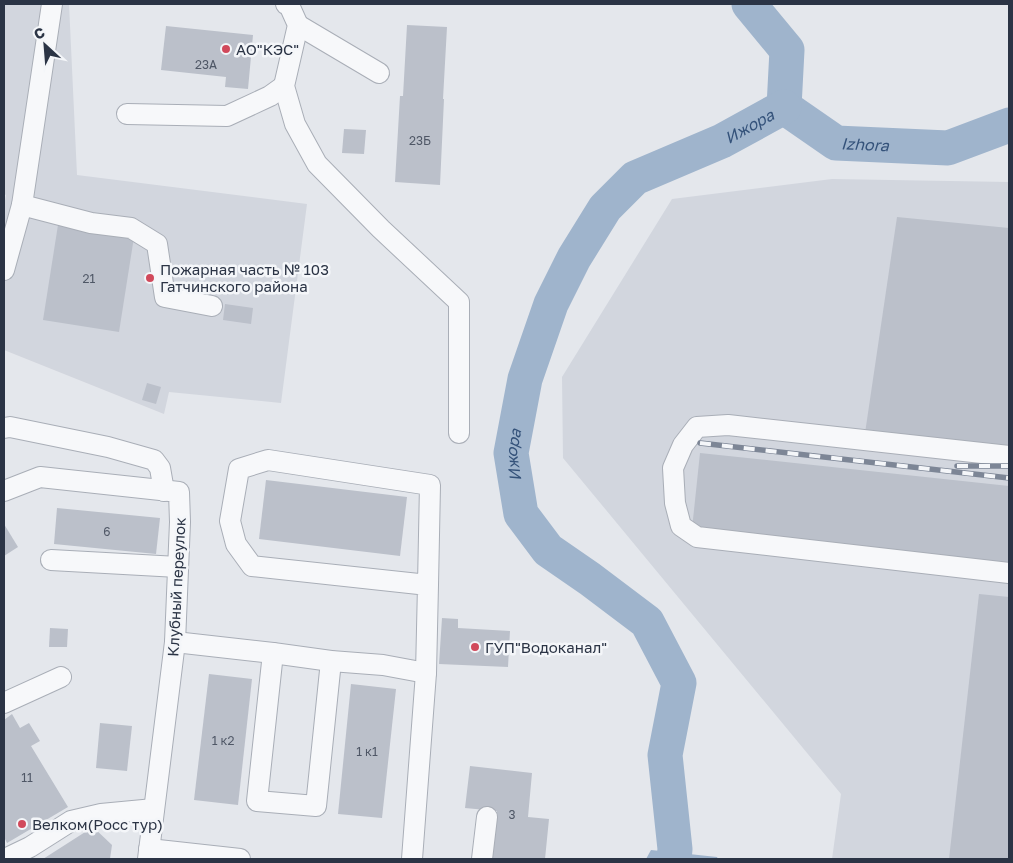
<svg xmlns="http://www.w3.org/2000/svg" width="1013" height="863" font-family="'Golos Text',sans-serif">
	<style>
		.built { fill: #d2d6de }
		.water { fill: #9fb4cc }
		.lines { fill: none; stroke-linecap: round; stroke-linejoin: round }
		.river { stroke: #9fb4cc; stroke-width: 35 }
		.building { fill: #bbc0ca }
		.minor-casing { stroke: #a9aeb7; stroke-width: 22 }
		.minor { stroke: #f7f8fa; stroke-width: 20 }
		.rail-casing { stroke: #7d8696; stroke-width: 5.5 }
		.rail { stroke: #f4f6f9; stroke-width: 4; stroke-dasharray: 11; stroke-linecap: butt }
		.poi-dot { fill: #d1495b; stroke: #f4f6f9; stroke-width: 2 }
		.labels { text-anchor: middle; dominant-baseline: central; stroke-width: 5; stroke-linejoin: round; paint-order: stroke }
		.number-label { font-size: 12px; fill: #4f5766 }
		.poi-label { font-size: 15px; fill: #2b3445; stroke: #f4f6f9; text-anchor: start }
		.street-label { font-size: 15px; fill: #2b3445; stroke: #f4f6f9 }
		.water-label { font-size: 16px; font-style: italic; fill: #34527a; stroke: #f4f6f9 }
	</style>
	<rect width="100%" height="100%" fill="#e4e7ec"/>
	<!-- built -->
	<g class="built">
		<path d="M4,4H69L77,175L307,204L281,403L169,392L164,414L4,350V206L6,195L4,194Z"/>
		<path d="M832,179L1009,182V859H832L841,794L563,458L562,377L672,199Z"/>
	</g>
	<!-- water -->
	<path class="water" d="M651,850L717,857L718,859H646Z"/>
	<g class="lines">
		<!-- river -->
		<g class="river">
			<path id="s1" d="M749,4L787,50L784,107L836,143L948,148L1009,125"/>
			<path id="s2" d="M674,859L675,849L665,755L679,683L647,622L590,579L548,550L521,514L511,453L525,379L551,304L574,258L605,208L635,178L722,141L784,107"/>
		</g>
	</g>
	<!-- building -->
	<g class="building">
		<path d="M407,25L447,27L443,99H444L440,185L395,182L400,96H403Z"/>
		<path d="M166,26L253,35L248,89L225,87L226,77L161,70Z"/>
		<path d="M344,129L366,130L364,154L342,153Z"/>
		<path d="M897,217L1009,228V452L864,440Z"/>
		<path d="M58,225L134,237L119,332L43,320Z"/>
		<path d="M225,304L253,308L251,324L223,320Z"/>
		<path d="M147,383L161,387L156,404L142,400Z"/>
		<path d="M700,453L1009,486V564L692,529Z"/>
		<path d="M266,480L407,497L400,556L259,539Z"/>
		<path d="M57,508L160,518L156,554L54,544Z"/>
		<path d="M4,524L18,547L4,556Z"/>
		<path d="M979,594L1009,597V845L1008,859H949Z"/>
		<path d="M442,618L458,619V628L510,631L508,667L439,664Z"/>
		<path d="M50,628L68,629L67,647H49Z"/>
		<path d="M209,674L252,679L238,805L194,800Z"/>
		<path d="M351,684L396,689L382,818L338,814Z"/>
		<path d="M12,714L20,728L29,723L40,741L31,746L68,807L7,843L4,837V720Z"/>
		<path d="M100,723L132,726L127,771L96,768Z"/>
		<path d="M470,766L532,773L528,817L549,819L545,859H492L497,811L465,808Z"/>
		<path d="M93,827L112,845L110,859H43Z"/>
	</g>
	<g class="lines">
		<defs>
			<g id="minor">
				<path d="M286,4L289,5L298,25L284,86L295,124L317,164L381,229L459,302V433"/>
				<path d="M298,25L379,73"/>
				<path d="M127,114L227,116L270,96L284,86"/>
				<path d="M22,205L91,223L131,228L157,244L165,297L212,306"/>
				<path d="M4,270L22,205L52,4"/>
				<path d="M4,428L10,427L108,447L154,460L160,468L164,491"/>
				<path d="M1009,456L728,425L697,427L683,445L673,468L675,503L681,526L697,537L1009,573"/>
				<path d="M4,491L40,477L179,492L180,522L175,642L148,859"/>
				<path d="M51,560L178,567"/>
				<path d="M175,642L273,653L331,661L383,665L426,673"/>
				<path d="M273,653L257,801L316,806L331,661"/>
				<path d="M4,703L61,677"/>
				<path d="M149,849L240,859"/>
				<path d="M5,859L30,847L71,821L101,814L154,809"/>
				<path d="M412,859L426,673L428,585L252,566L236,544L230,521L239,469L268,460L430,485L428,585"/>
				<path d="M482,859L487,817"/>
			</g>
		</defs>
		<!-- minor casing -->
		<use href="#minor" class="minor-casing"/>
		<!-- minor -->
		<use href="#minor" class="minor"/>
		<defs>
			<g id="rail">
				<path d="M700,443L1009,478"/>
				<path d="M957,466H1009"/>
			</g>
		</defs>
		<!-- rail casing -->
		<use href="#rail" class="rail-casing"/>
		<!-- rail -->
		<use href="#rail" class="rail"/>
	</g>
	<!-- markers -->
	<g class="poi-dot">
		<circle cx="226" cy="49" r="5"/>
		<circle cx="150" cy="278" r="5"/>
		<circle cx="475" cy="647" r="5"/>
		<circle cx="22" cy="824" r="5"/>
	</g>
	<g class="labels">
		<!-- number labels -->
		<g class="number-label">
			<text x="206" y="64">23А</text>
			<text x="420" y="140">23Б</text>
			<text x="89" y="278">21</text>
			<text x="107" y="531">6</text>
			<text x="223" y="740">1 к2</text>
			<text x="367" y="751">1 к1</text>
			<text x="27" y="777">11</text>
			<text x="512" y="814">3</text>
		</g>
		<!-- poi labels -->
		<g class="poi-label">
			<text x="236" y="49">АО"КЭС"</text>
			<text x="160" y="269">Пожарная часть № 103<tspan x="160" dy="17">Гатчинского района</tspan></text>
			<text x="485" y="647">ГУП"Водоканал"</text>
			<text x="32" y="824">Велком(Росс тур)</text>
		</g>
		<!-- street labels -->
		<g class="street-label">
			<text transform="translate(176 587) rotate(-87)">Клубный переулок</text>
		</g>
		<!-- water labels -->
		<g class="water-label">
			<text stroke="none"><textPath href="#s2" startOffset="909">Ижора</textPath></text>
			<text stroke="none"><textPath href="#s1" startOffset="209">Izhora</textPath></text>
			<text stroke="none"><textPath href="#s2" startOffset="474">Ижора</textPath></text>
		</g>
	</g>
	<!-- border -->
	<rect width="1013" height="863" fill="none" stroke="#2b3445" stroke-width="10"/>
	<!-- north arrow -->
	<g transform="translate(45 45) rotate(334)" stroke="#f4f6f9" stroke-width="4" paint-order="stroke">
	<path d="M0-4L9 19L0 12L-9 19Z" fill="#2b3445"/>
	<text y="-8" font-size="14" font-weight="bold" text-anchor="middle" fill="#2b3445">С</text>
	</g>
</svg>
